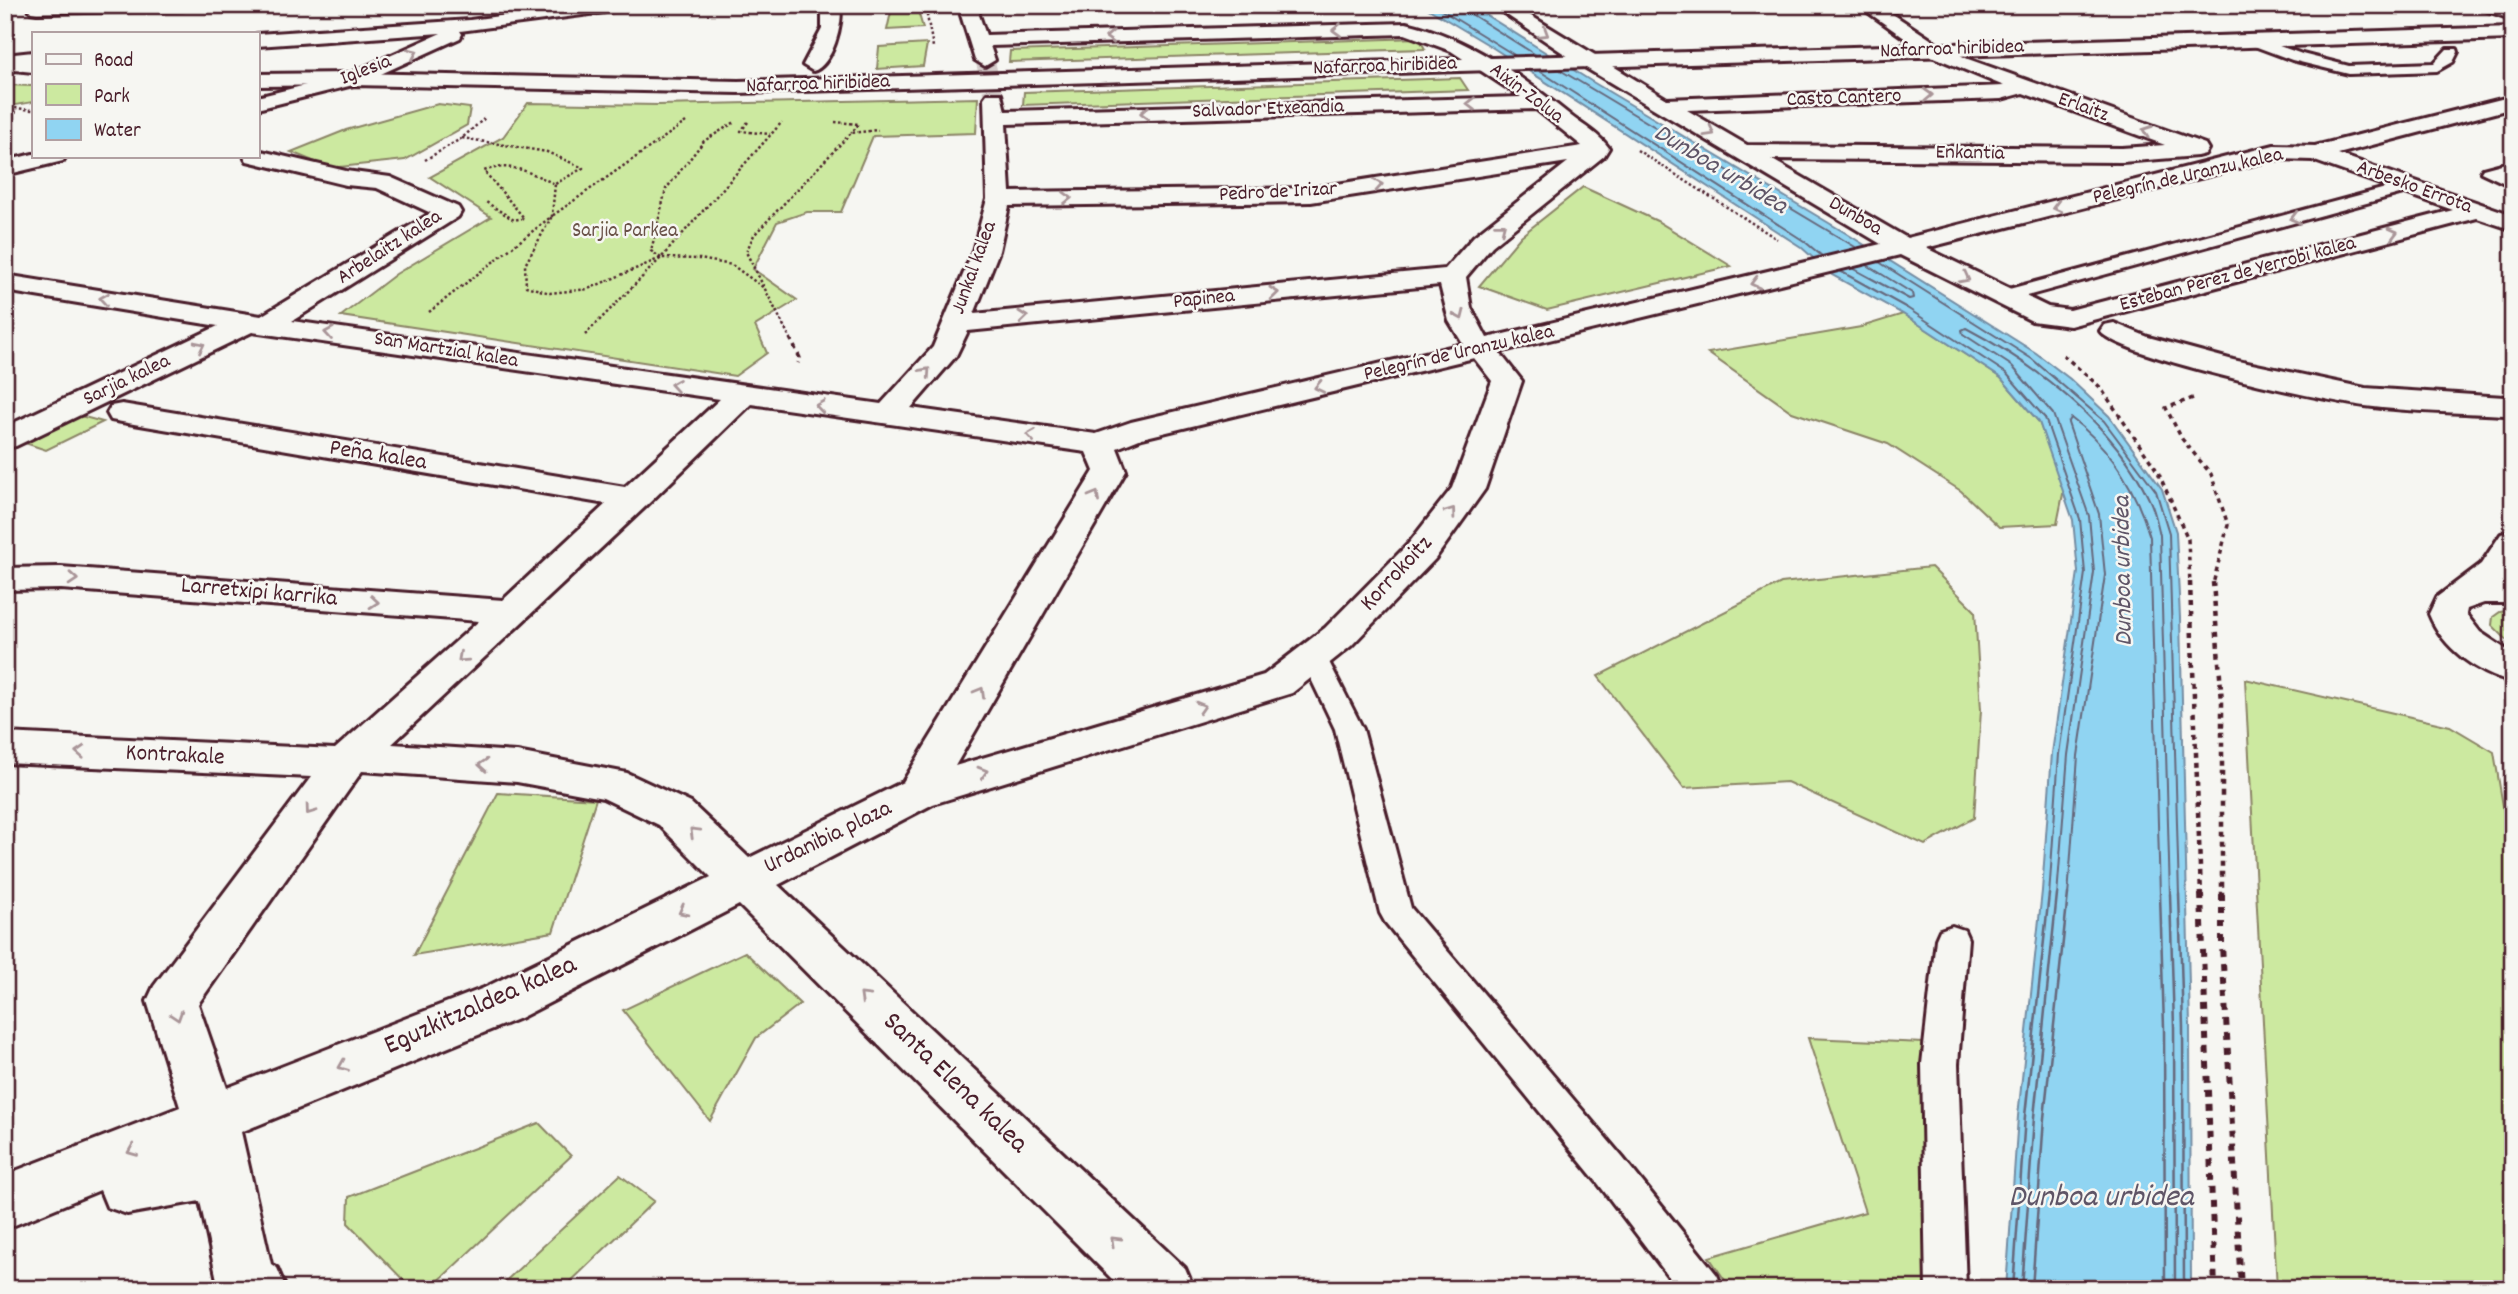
<svg xmlns="http://www.w3.org/2000/svg" width="2518" height="1294" font-family="Dekko,sans-serif">
	<style>
		.green { fill: #cce9a0; stroke: #8b8466; stroke-width: 2 }
		.water { fill: #90d4f2; stroke: #748ca2; stroke-width: 2 }
		.lines { fill: none; stroke-linecap: round; stroke-linejoin: round }
		.shore-far1 { stroke: #66677b; stroke-width: 2 }
		.shore { stroke: #66677b; stroke-width: 2.5 }
		.street-tunnel { stroke: #d4cbca; stroke-width: 19; stroke-dasharray: 19 10; stroke-linecap: butt }
		.lane-casing { stroke: #4a1f2b; stroke-width: 6 }
		.street-casing { stroke: #4a1f2b; stroke-width: 6 }
		.secondary-casing { stroke: #4a1f2b; stroke-width: 6 }
		.path-far3 { stroke: #4a1f2b; stroke-width: 2.5; stroke-dasharray: 2.5 2.5; stroke-linecap: butt }
		.path-far2 { stroke: #4a1f2b; stroke-width: 3.5; stroke-dasharray: 4.5 4.5; stroke-linecap: butt }
		.path-far1 { stroke: #4a1f2b; stroke-width: 4.5; stroke-dasharray: 5 5; stroke-linecap: butt }
		.path { stroke: #4a1f2b; stroke-width: 6; stroke-dasharray: 7 7; stroke-linecap: butt }
		.lane { fill: #f6f6f2; fill-rule: evenodd }
		.street { fill: #f6f6f2; fill-rule: evenodd }
		.secondary { fill: #f6f6f2; fill-rule: evenodd }
		.oneway { stroke: #a99598 }
		.labels { text-anchor: middle; dominant-baseline: central; stroke-width: 5; stroke-linejoin: round; paint-order: stroke }
		.far-street-label { font-size: 21px; fill: #4a1f2b; stroke: #f6f6f2 }
		.far-park-label { font-size: 21px; fill: #6a5248; stroke: #f6f6f2 }
		.street-label { font-size: 24px; fill: #4a1f2b; stroke: #f6f6f2 }
		.water-label { font-size: 26px; font-style: italic; fill: #5f5567; stroke: #f6f6f2 }
		.near-street-label { font-size: 28px; fill: #4a1f2b; stroke: #f6f6f2 }
		.near-water-label { font-size: 32px; font-style: italic; fill: #5f5567; stroke: #f6f6f2 }
	</style>
	<rect width="100%" height="100%" fill="#f6f6f2"/>
	<filter id="ink" filterUnits="userSpaceOnUse"><feTurbulence type="fractalNoise" baseFrequency=".0143" numOctaves="2"/><feDisplacementMap in="SourceGraphic" scale="14" xChannelSelector="R" yChannelSelector="G"/><feConvolveMatrix kernelMatrix="1 2 1 2 8 2 1 2 1" color-interpolation-filters="sRGB"/></filter>
	<g filter="url(#ink)">
		<!-- green -->
		<g class="green">
			<path d="M918,5H935V10L918,11L923,28L887,30L891,12L917,10Z"/>
			<path d="M1419,38L1425,49L1009,62L1010,51Z"/>
			<path d="M927,44L923,66L877,69L879,47Z"/>
			<path d="M1460,78L1468,90L1023,105L1024,92Z"/>
			<path d="M5,85L33,86V102L10,106L5,104Z"/>
			<path d="M978,98L976,133L873,136L841,212H807L777,222L753,269L797,300L755,326L767,353L735,376L341,316L396,274L491,217L430,177L503,137L528,103L659,105Z"/>
			<path d="M438,104L470,108L467,125L405,160L330,168L291,152L346,130Z"/>
			<path d="M1583,187L1657,221L1731,266L1547,310L1479,286L1521,236Z"/>
			<path d="M1903,314L2001,378L2039,422L2064,489L2057,524L1999,527L1961,491L1888,444L1792,412L1708,353L1861,327Z"/>
			<path d="M73,414L103,422L46,450L19,441Z"/>
			<path d="M1931,567L1975,611L1981,710L1974,818L1925,845L1787,782L1684,788L1598,676L1781,583Z"/>
			<path d="M2513,610V646L2492,625L2493,617L2500,612Z"/>
			<path d="M2245,679L2450,726L2494,752L2508,836L2513,900V1289H2277Z"/>
			<path d="M498,793L596,799L553,932L414,955Z"/>
			<path d="M745,952L800,1004L756,1038L710,1121L623,1010Z"/>
			<path d="M1808,1038L1924,1043L1937,1270L1935,1289H1731L1709,1257L1865,1212Z"/>
			<path d="M539,1123L571,1156L430,1289H412L348,1223L349,1197Z"/>
			<path d="M620,1175L654,1201L563,1289H497Z"/>
		</g>
		<!-- water -->
		<path class="water" d="M1422,5H1470L1591,81L1844,232L2036,353L2070,379L2109,416L2162,489L2176,532L2180,618L2190,1027L2191,1289H2006L2018,1116L2042,891L2052,753L2078,572L2073,520L2039,422L2001,378L1903,314L1832,275L1801,247L1487,44Z"/>
		<g class="lines">
			<!-- shore-far1 -->
			<g class="shore-far1">
				<path d="M1433,5L1516,56"/>
				<path d="M1468,5L1471,14L1536,55"/>
				<path d="M1538,70L1804,241L1822,256"/>
				<path d="M1560,70L1857,248"/>
				<path d="M1879,262L2032,359L2104,421L2156,491L2169,533L2179,896"/>
				<path d="M1852,268L1909,299L1913,298L1912,293L1867,265"/>
				<path d="M1840,271L1907,308L2006,373L2045,418L2080,519L2085,573L2059,754L2049,896"/>
				<path d="M2057,896L2068,755L2094,572L2089,516L2053,414L2012,366L1963,334L1962,330L1966,328C2036,365 2115,425 2149,499C2155,510 2157,523 2160,535L2170,896"/>
				<path d="M2068,896L2078,756L2105,575L2099,514L2068,423L2071,418C2111,448 2136,490 2150,537L2160,896"/>
			</g>
			<!-- shore -->
			<g class="shore">
				<path d="M2160,894L2164,1028L2165,1289"/>
				<path d="M2170,894L2174,1027L2175,1289"/>
				<path d="M2179,894L2183,1027L2184,1289"/>
				<path d="M2013,1289L2025,1116L2049,894"/>
				<path d="M2022,1289L2034,1117L2057,894"/>
				<path d="M2032,1289L2044,1118L2068,894"/>
			</g>
			<!-- street-tunnel -->
			<path class="street-tunnel" d="M985,60L994,98"/>
			<defs>
				<g id="lane">
					<path d="M2254,37L2302,54L2349,66L2434,63L2447,49H2457L2458,52L2453,62L2437,71L2349,74L2292,60L2249,44L2248,41Z"/>
					<path d="M2513,161V171L2505,173L2513,176V187L2481,172L2483,169Z"/>
					<path d="M2408,182L2414,184L2416,187L2414,190L2008,301H1994L1992,297L1994,293Z"/>
					<path d="M1313,647L1322,650L1326,656L1363,729L1411,908L1623,1158L1717,1275L1723,1289H1678L1597,1182L1385,922L1380,913L1335,729L1300,656L1304,650Z"/>
					<path d="M1952,926L1964,930L1968,939L1958,1064L1966,1289H1926L1922,1064L1936,939L1940,930Z"/>
				</g>
				<g id="street">
					<path d="M30,5H192L183,10L37,13L31,12L28,8Z"/>
					<path d="M579,5H630L621,10L460,31L462,34L460,38L361,83L257,109V97L347,75L441,33L257,46V34L470,20Z"/>
					<path d="M822,5H840C844,23 832,66 813,71L803,65L822,29Z"/>
					<path d="M962,5H980L979,15L986,35L1406,23C1470,38 1521,76 1571,116C1584,126 1600,135 1609,148L1604,156L1492,246L1466,277L1471,308L1487,338L1881,244L1581,65L1492,5H1513L1667,99L2004,86L1927,54L1858,5H1879L1941,46L1968,59L2205,144L2208,149L2205,154L2197,156L2122,162L1771,159L1907,238L2274,145L2315,146L2513,96V108L2338,154L2513,215V230L2477,218L2070,326L2032,321L1900,255L1499,352L1522,381L1485,489L1435,559L1351,646L1292,693L933,804L778,885L1185,1268L1194,1289H1122L739,905L520,1018L241,1132L271,1264L277,1268L286,1289H219L200,1201L127,1214L107,1207L100,1190L5,1229V1175L180,1107L147,1001L154,986L311,777L5,763V733L335,749L479,621L61,589L5,590V568L61,567L503,600L606,504L122,422L111,420L107,413L111,406L122,404L625,487L720,399L252,332L16,446L5,448V427L218,326L5,291V275L261,316L431,213L377,188L346,185L247,161L244,156H257V150L346,171L390,177L458,207L461,212L458,217L292,321L881,404L933,347L973,251L987,199L984,98L987,94H1001L1005,111L1521,97L1451,51L1405,34L990,46L995,60L985,66L975,60L961,15ZM2023,93L2165,145L2122,148L1747,145L1687,110L2001,99ZM1536,109L1582,146L1311,188L1010,192L1006,124ZM2274,159L2312,160L2453,210L2070,310L2048,307L1926,248ZM1568,162L1474,236L1445,269L974,314L999,251L1009,206L1311,202ZM1440,285L1449,321L1463,344L1131,422L1096,434L911,408L956,356L968,331ZM1474,358L1492,381L1452,488L1409,543L1325,628L1264,675L955,766L1126,471L1117,448L1142,438ZM751,404L1086,452L1094,471L903,782L749,858L691,803L627,773L517,752L392,744L646,506ZM362,771L517,782L603,798L659,825L711,877L484,988L227,1088L198,1004Z"/>
					<path d="M2479,5H2504L2513,9V20L2482,9Z"/>
					<path d="M33,52V64L5,67V55Z"/>
					<path d="M33,154L66,156L63,161L5,175V161Z"/>
					<path d="M2114,323L2148,337L2233,360L2365,388L2504,397L2513,399V413L2504,415C2458,412 2411,412 2365,406C2325,401 2117,356 2100,331L2104,325Z"/>
				</g>
				<g id="secondary">
					<path d="M2513,27V39L738,93L354,85L257,86V74L354,73L738,81Z"/>
					<path d="M5,57L33,60V72L5,69Z"/>
					<path d="M2513,531V571L2505,580L2513,581V603H2484L2467,609L2466,614L2480,632L2513,654V683C2477,673 2443,649 2429,614L2437,597L2481,564L2501,534Z"/>
				</g>
			</defs>
			<!-- lane casing -->
			<use href="#lane" class="lane-casing"/>
			<!-- street casing -->
			<use href="#street" class="street-casing"/>
			<!-- secondary casing -->
			<use href="#secondary" class="secondary-casing"/>
			<!-- path-far3 -->
			<g class="path-far3">
				<path d="M925,5L933,47"/>
				<path d="M5,107L33,110"/>
				<path d="M5,117L17,112"/>
				<path d="M686,122L552,216L525,265L526,286L550,293L588,289L661,258L782,122"/>
				<path d="M748,122L741,131L770,134"/>
				<path d="M835,122L859,124L851,133"/>
				<path d="M462,138L547,152L583,168L555,184"/>
				<path d="M1637,150L1777,239"/>
				<path d="M425,160L462,138L486,117"/>
				<path d="M661,258L651,251L666,189L704,141L735,122"/>
				<path d="M429,312L552,216L555,184C531,173 510,161 484,171L524,218L514,220L486,202"/>
				<path d="M585,335L661,258L700,259L732,265L764,288"/>
				<path d="M791,340L746,252L754,235L851,133L878,130"/>
			</g>
			<!-- path-far2 -->
			<g class="path-far2">
				<path d="M790,338L800,358L798,363"/>
				<path d="M2063,355L2100,387L2158,472L2188,539L2190,584"/>
				<path d="M2193,398L2166,408L2182,439L2211,474L2228,525L2213,584"/>
			</g>
			<!-- path-far1 -->
			<g class="path-far1">
				<path d="M2190,582L2201,896"/>
				<path d="M2213,582L2222,702V896"/>
			</g>
			<!-- path -->
			<g class="path">
				<path d="M2201,894L2215,1289"/>
				<path d="M2222,894V945L2241,1289"/>
			</g>
			<!-- lane -->
			<use href="#lane" class="lane"/>
			<!-- street -->
			<use href="#street" class="street"/>
			<!-- secondary -->
			<use href="#secondary" class="secondary"/>
		</g>
		<!-- one-way arrows -->
		<defs><path id="oneway-chevron" d="M-2-3.5L2.5 0L-2 3.5" fill="none" stroke-width="1.6" stroke-linecap="round" stroke-linejoin="round" transform="scale(1.75)"/></defs>
		<g class="oneway">
			<use href="#oneway-chevron" transform="translate(1337 30) rotate(178)"/>
			<use href="#oneway-chevron" transform="translate(1544 33) rotate(32)"/>
			<use href="#oneway-chevron" transform="translate(1110 37) rotate(178)"/>
			<use href="#oneway-chevron" transform="translate(413 53) rotate(-24)"/>
			<use href="#oneway-chevron" transform="translate(1928 95) rotate(-2)"/>
			<use href="#oneway-chevron" transform="translate(1471 104) rotate(179)"/>
			<use href="#oneway-chevron" transform="translate(1145 113) rotate(178)"/>
			<use href="#oneway-chevron" transform="translate(2147 131) rotate(-160)"/>
			<use href="#oneway-chevron" transform="translate(1710 132) rotate(30)"/>
			<use href="#oneway-chevron" transform="translate(1378 185) rotate(-9)"/>
			<use href="#oneway-chevron" transform="translate(1067 198) rotate(-1)"/>
			<use href="#oneway-chevron" transform="translate(2057 207) rotate(166)"/>
			<use href="#oneway-chevron" transform="translate(2295 218) rotate(165)"/>
			<use href="#oneway-chevron" transform="translate(1501 227) rotate(-38)"/>
			<use href="#oneway-chevron" transform="translate(2393 233) rotate(-15)"/>
			<use href="#oneway-chevron" transform="translate(1965 278) rotate(28)"/>
			<use href="#oneway-chevron" transform="translate(1755 283) rotate(166)"/>
			<use href="#oneway-chevron" transform="translate(1274 293) rotate(-6)"/>
			<use href="#oneway-chevron" transform="translate(104 299) rotate(-171)"/>
			<use href="#oneway-chevron" transform="translate(1460 315) rotate(66)"/>
			<use href="#oneway-chevron" transform="translate(1023 317) rotate(-6)"/>
			<use href="#oneway-chevron" transform="translate(329 333) rotate(-171)"/>
			<use href="#oneway-chevron" transform="translate(200 346) rotate(-26)"/>
			<use href="#oneway-chevron" transform="translate(926 372) rotate(-48)"/>
			<use href="#oneway-chevron" transform="translate(675 385) rotate(-171)"/>
			<use href="#oneway-chevron" transform="translate(1319 387) rotate(167)"/>
			<use href="#oneway-chevron" transform="translate(820 406) rotate(-172)"/>
			<use href="#oneway-chevron" transform="translate(1031 435) rotate(-172)"/>
			<use href="#oneway-chevron" transform="translate(1095 496) rotate(-60)"/>
			<use href="#oneway-chevron" transform="translate(1451 512) rotate(-54)"/>
			<use href="#oneway-chevron" transform="translate(73 579) rotate(4)"/>
			<use href="#oneway-chevron" transform="translate(374 602) rotate(5)"/>
			<use href="#oneway-chevron" transform="translate(462 658) rotate(138)"/>
			<use href="#oneway-chevron" transform="translate(980 692) rotate(-60)"/>
			<use href="#oneway-chevron" transform="translate(1201 707) rotate(-17)"/>
			<use href="#oneway-chevron" transform="translate(80 752) rotate(-177)"/>
			<use href="#oneway-chevron" transform="translate(483 765) rotate(-176)"/>
			<use href="#oneway-chevron" transform="translate(983 772) rotate(-17)"/>
			<use href="#oneway-chevron" transform="translate(310 810) rotate(126)"/>
			<use href="#oneway-chevron" transform="translate(694 832) rotate(-136)"/>
			<use href="#oneway-chevron" transform="translate(683 911) rotate(153)"/>
			<use href="#oneway-chevron" transform="translate(864 997) rotate(-136)"/>
			<use href="#oneway-chevron" transform="translate(177 1016) rotate(72)"/>
			<use href="#oneway-chevron" transform="translate(343 1066) rotate(158)"/>
			<use href="#oneway-chevron" transform="translate(132 1151) rotate(158)"/>
			<use href="#oneway-chevron" transform="translate(1115 1241) rotate(-136)"/>
		</g>
	</g>
	<g class="labels">
		<!-- far-street labels -->
		<g class="far-street-label">
			<text transform="translate(1952 50) rotate(-2)">Nafarroa hiribidea</text>
			<text transform="translate(1385 67) rotate(-2)">Nafarroa hiribidea</text>
			<text transform="translate(366 71) rotate(-21)">Iglesia</text>
			<text transform="translate(818 85) rotate(-2)">Nafarroa hiribidea</text>
			<text transform="translate(1526 94) rotate(37)">Aixin-Zolua</text>
			<text transform="translate(1844 99) rotate(-2)">Casto Cantero</text>
			<text transform="translate(2083 108) rotate(20)">Erlaitz</text>
			<text transform="translate(1268 110) rotate(-2)">Salvador Etxeandia</text>
			<text transform="translate(1970 154) rotate(1)">Enkantia</text>
			<text transform="translate(2188 177) rotate(-13)">Pelegrín de Uranzu kalea</text>
			<text transform="translate(2414 188) rotate(20)">Arbesko Errota</text>
			<text transform="translate(1278 193) rotate(-3)">Pedro de Irizar</text>
			<text transform="translate(1855 217) rotate(30)">Dunboa</text>
			<text transform="translate(390 248) rotate(-33)">Arbelaitz kalea</text>
			<text transform="translate(975 268) rotate(-70)">Junkal kalea</text>
			<text transform="translate(2238 275) rotate(-15)">Esteban Perez de Yerrobi kalea</text>
			<text transform="translate(1204 300) rotate(-6)">Papinea</text>
			<text transform="translate(446 351) rotate(9)">San Martzial kalea</text>
			<text transform="translate(1459 354) rotate(-13)">Pelegrín de Uranzu kalea</text>
			<text transform="translate(127 381) rotate(-26)">Sarjia kalea</text>
		</g>
		<!-- far-park labels -->
		<g class="far-park-label">
			<text x="625" y="232">Sarjia Parkea</text>
		</g>
		<!-- street labels -->
		<g class="street-label">
			<text transform="translate(378 456) rotate(9)">Peña kalea</text>
			<text transform="translate(1397 574) rotate(-47)">Korrokoitz</text>
			<text transform="translate(259 593) rotate(5)">Larretxipi karrika</text>
			<text transform="translate(175 756) rotate(3)">Kontrakale</text>
			<text transform="translate(828 838) rotate(-26)">Urdanibia plaza</text>
		</g>
		<!-- water labels -->
		<g class="water-label">
			<text transform="translate(1720 170) rotate(31)">Dunboa urbidea</text>
			<text transform="translate(2124 571) rotate(-91)">Dunboa urbidea</text>
		</g>
		<!-- near-street labels -->
		<g class="near-street-label">
			<text transform="translate(481 1007) rotate(-24)">Eguzkitzaldea kalea</text>
			<text transform="translate(954 1084) rotate(44)">Santa Elena kalea</text>
		</g>
		<!-- near-water labels -->
		<g class="near-water-label">
			<text x="2101" y="1199">Dunboa urbidea</text>
		</g>
	</g>
	<!-- margin -->
	<rect width="2518" height="1294" fill="none" stroke="#f6f6f2" stroke-width="28"/>
	<rect x="14" y="14" width="2490" height="1266" fill="none" stroke="#4a1f2b" stroke-width="2.5" filter="url(#ink)"/>
	<!-- legend -->
	<rect x="32" y="32" width="228" height="126" fill="#f6f6f2" stroke="#b1a0a2" stroke-width="2"/>
	<rect x="46" y="54" width="35" height="10" fill="#f6f6f2" stroke="#b1a0a2" stroke-width="2"/>
	<text x="94" y="66" font-size="21" fill="#4a1f2b">Road</text>
	<rect x="46" y="84" width="35" height="21" fill="#cce9a0" stroke="#b1a0a2" stroke-width="2"/>
	<text x="94" y="102" font-size="21" fill="#4a1f2b">Park</text>
	<rect x="46" y="119" width="35" height="21" fill="#90d4f2" stroke="#b1a0a2" stroke-width="2"/>
	<text x="94" y="136" font-size="21" fill="#4a1f2b">Water</text>
</svg>
